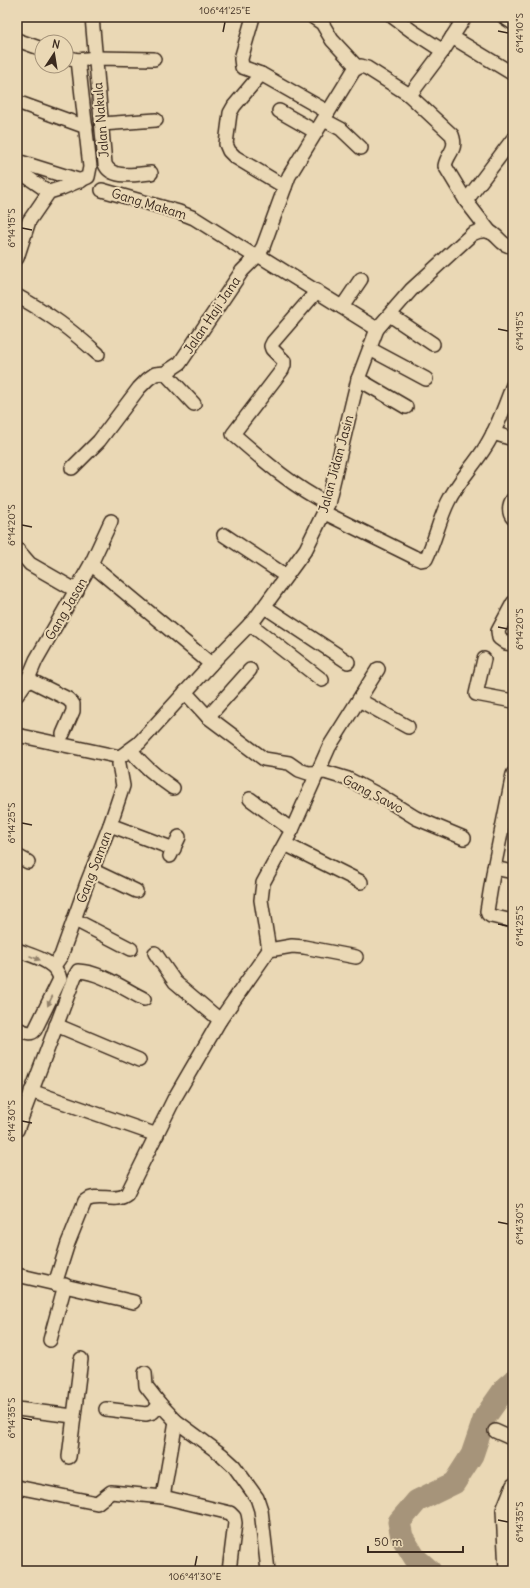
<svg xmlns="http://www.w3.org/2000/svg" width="530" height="1588" font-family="Delius,sans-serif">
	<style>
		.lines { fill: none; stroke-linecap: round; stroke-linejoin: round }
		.river { stroke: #a6947a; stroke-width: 23 }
		.street-casing { stroke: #3b2a1e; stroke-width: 16 }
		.street { stroke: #ead8b5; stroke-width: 13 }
		.oneway { fill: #92816a }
		.ticks { fill: none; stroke: #3b2a1e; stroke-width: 1.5 }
		.labels { text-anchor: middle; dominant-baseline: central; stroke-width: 4; stroke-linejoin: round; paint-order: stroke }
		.street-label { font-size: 13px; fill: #3b2a1e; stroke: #ead8b5 }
		.neatline { fill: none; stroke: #3b2a1e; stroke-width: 1.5 }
		.ticks-label { font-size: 10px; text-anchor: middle; fill: #3b2a1e }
	</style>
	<rect width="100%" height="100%" fill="#ead8b5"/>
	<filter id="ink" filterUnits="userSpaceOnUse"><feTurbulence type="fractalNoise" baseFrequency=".025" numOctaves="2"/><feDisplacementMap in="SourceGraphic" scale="8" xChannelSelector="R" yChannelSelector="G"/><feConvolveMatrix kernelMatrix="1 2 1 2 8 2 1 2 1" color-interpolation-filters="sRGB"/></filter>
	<g filter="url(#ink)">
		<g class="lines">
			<!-- river -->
			<path class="river" d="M430,1571L415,1558L402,1537L399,1522L417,1501L454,1483L472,1455L485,1417L506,1387L513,1381"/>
			<defs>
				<g id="street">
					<path d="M92,17L105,164C111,180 137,174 151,173"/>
					<path d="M253,17L241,59L242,67L261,74L328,112"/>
					<path d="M313,17L322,23L332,40L357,67"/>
					<path d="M393,17L412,31L443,51"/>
					<path d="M504,17L513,23"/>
					<path d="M452,37L513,74"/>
					<path d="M17,40L42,49"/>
					<path d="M66,57L78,60L96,58L154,59"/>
					<path d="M261,74L234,106L230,113L226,144L229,151L235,157L285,187"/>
					<path d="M408,94L452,135C458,150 447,153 445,166L466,201L490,232"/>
					<path d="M17,102L86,127"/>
					<path d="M279,111L316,132"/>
					<path d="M324,120L341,129L361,148"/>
					<path d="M102,124L156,120"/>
					<path d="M17,161L81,181"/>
					<path d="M17,170L49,192"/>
					<path d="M102,190L179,212L194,218L256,257"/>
					<path d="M466,201L513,139"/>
					<path d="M258,255L377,329"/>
					<path d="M17,258L29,221L49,192L62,188L88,177L90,167L78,60"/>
					<path d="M317,291L273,342L271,346L272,349L284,361V365L282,370L233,434C263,460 292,486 328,504"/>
					<path d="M17,296C50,314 70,329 98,354"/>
					<path d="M342,307L361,279"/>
					<path d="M390,315L433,344"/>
					<path d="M370,349L426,379"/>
					<path d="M165,373L194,404"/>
					<path d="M358,379L406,407"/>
					<path d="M493,433L513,439"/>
					<path d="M72,468L99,441L139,388L148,379L155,374L165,373L180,363L242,271L258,255L263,247L289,176L354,70L361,66L367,68L408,94L413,91L443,51L465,17"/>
					<path d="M513,499C509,504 508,513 513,518"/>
					<path d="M325,513L414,557L421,560L426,559C435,541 439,520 448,502C458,481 474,466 486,446C498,427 505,405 513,385"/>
					<path d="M224,535L286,576"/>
					<path d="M17,549L30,564L77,591"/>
					<path d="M91,564L211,664"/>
					<path d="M513,603L498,631L499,638L506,643L513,644"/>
					<path d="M265,607L348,662"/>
					<path d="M250,624L322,680"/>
					<path d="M484,659L476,694L513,701"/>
					<path d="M28,679L68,699L73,704V711L63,734"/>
					<path d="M185,692L208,717L264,759L289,763L299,770L308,773L325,772L348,779L379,795L416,818L464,838"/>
					<path d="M17,695L28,679L36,660L91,564L111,521"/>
					<path d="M359,700L408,727"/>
					<path d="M208,717L250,670"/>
					<path d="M17,735L120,757L139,743L211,664L255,619L306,549L328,504L358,379L377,329L411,290L472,234C498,222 497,248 513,246"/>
					<path d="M131,750C143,766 157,777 173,788"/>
					<path d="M513,774L494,868L487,911L488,914L491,916L513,921"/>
					<path d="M250,799L292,830"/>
					<path d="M110,825L174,849"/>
					<path d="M285,844L361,882"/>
					<path d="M17,856L28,862"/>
					<path d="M170,856L179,837"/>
					<path d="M494,868L513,872"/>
					<path d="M92,870L136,891"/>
					<path d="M75,920L131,949"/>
					<path d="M17,950C32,956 57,961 60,979L35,1030C30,1036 24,1031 17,1029"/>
					<path d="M269,950L292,946L304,947L356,957"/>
					<path d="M155,953L175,982L220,1020"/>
					<path d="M54,966L61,956L87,883L110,825L123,786L119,764"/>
					<path d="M56,1025L139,1060"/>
					<path d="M31,1091L157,1135"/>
					<path d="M17,1130L75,976L78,971C101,972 124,989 144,999"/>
					<path d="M17,1275L134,1302"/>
					<path d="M55,1284L68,1243L85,1201C98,1192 115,1204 127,1194L174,1099L220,1020L269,950L261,900L263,883L292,830L329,747L378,669"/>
					<path d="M50,1340L65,1285"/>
					<path d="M145,1373L146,1386L160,1404L176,1421L222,1455L234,1466L257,1498L261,1510L268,1571"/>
					<path d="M17,1409L73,1416"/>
					<path d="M106,1409L146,1414L153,1412L160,1404"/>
					<path d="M495,1431L513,1439"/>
					<path d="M69,1457L81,1359"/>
					<path d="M17,1487L97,1503L111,1492L163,1497L230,1513L234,1517L235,1523L229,1571"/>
					<path d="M163,1497L176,1421"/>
					<path d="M506,1571L503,1510L513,1485"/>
				</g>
			</defs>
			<!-- street casing -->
			<use href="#street" class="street-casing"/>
			<!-- street -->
			<use href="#street" class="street"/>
		</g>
		<!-- one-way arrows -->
		<defs><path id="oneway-solid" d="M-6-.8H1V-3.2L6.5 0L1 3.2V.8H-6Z"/></defs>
		<g class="oneway">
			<use href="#oneway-solid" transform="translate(35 958) rotate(23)"/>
			<use href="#oneway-solid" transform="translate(50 1001) rotate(116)"/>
		</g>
	</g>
	<!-- ticks -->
	<path class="ticks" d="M498,31L508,33M223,32L225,22M22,228L32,230M498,329L508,331M22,525L32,527M498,627L508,629M22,823L32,825M498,924L508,926M22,1121L32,1123M498,1222L508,1224M22,1418L32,1420M498,1520L508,1522M195,1566L197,1556"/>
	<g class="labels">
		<!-- street labels -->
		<g class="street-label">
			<text transform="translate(101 120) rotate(-95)">Jalan Nakula</text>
			<text transform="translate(149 204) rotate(17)">Gang Makam</text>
			<text transform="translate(212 315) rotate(-56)">Jalan Haji Jana</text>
			<text transform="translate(336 464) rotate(-75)">Jalan Jidan Jasin</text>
			<text transform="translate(66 609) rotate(-60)">Gang Jasan</text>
			<text transform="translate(373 794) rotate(28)">Gang Sawo</text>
			<text transform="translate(94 867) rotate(-69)">Gang Saman</text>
		</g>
	</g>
	<!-- margin -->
	<rect width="530" height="1588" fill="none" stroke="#ead8b5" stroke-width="44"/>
	<!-- north arrow -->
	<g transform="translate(54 54) rotate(12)"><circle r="19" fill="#ead8b5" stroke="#a49279"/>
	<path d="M0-3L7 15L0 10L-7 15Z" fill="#3b2a1e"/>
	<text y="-6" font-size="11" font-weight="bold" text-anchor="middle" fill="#3b2a1e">N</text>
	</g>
	<!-- scale -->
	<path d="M368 1546v6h95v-6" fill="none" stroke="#3b2a1e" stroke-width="2"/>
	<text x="374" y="1546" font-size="12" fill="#3b2a1e" stroke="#ead8b5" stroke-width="3" paint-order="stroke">50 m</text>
	<rect x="22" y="22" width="486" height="1544" class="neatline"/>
	<g class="ticks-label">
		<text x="225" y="14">106°41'25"E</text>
		<text transform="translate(519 33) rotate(-90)" y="4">6°14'10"S</text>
		<text transform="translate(11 228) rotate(-90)" y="4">6°14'15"S</text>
		<text transform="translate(519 331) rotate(-90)" y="4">6°14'15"S</text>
		<text transform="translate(11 525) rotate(-90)" y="4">6°14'20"S</text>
		<text transform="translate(519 629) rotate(-90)" y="4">6°14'20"S</text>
		<text transform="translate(11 823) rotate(-90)" y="4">6°14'25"S</text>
		<text transform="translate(519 926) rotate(-90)" y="4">6°14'25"S</text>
		<text transform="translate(11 1121) rotate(-90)" y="4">6°14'30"S</text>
		<text transform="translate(519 1224) rotate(-90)" y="4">6°14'30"S</text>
		<text transform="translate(11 1418) rotate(-90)" y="4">6°14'35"S</text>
		<text transform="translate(519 1522) rotate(-90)" y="4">6°14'35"S</text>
		<text x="195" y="1580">106°41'30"E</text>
	</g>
</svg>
